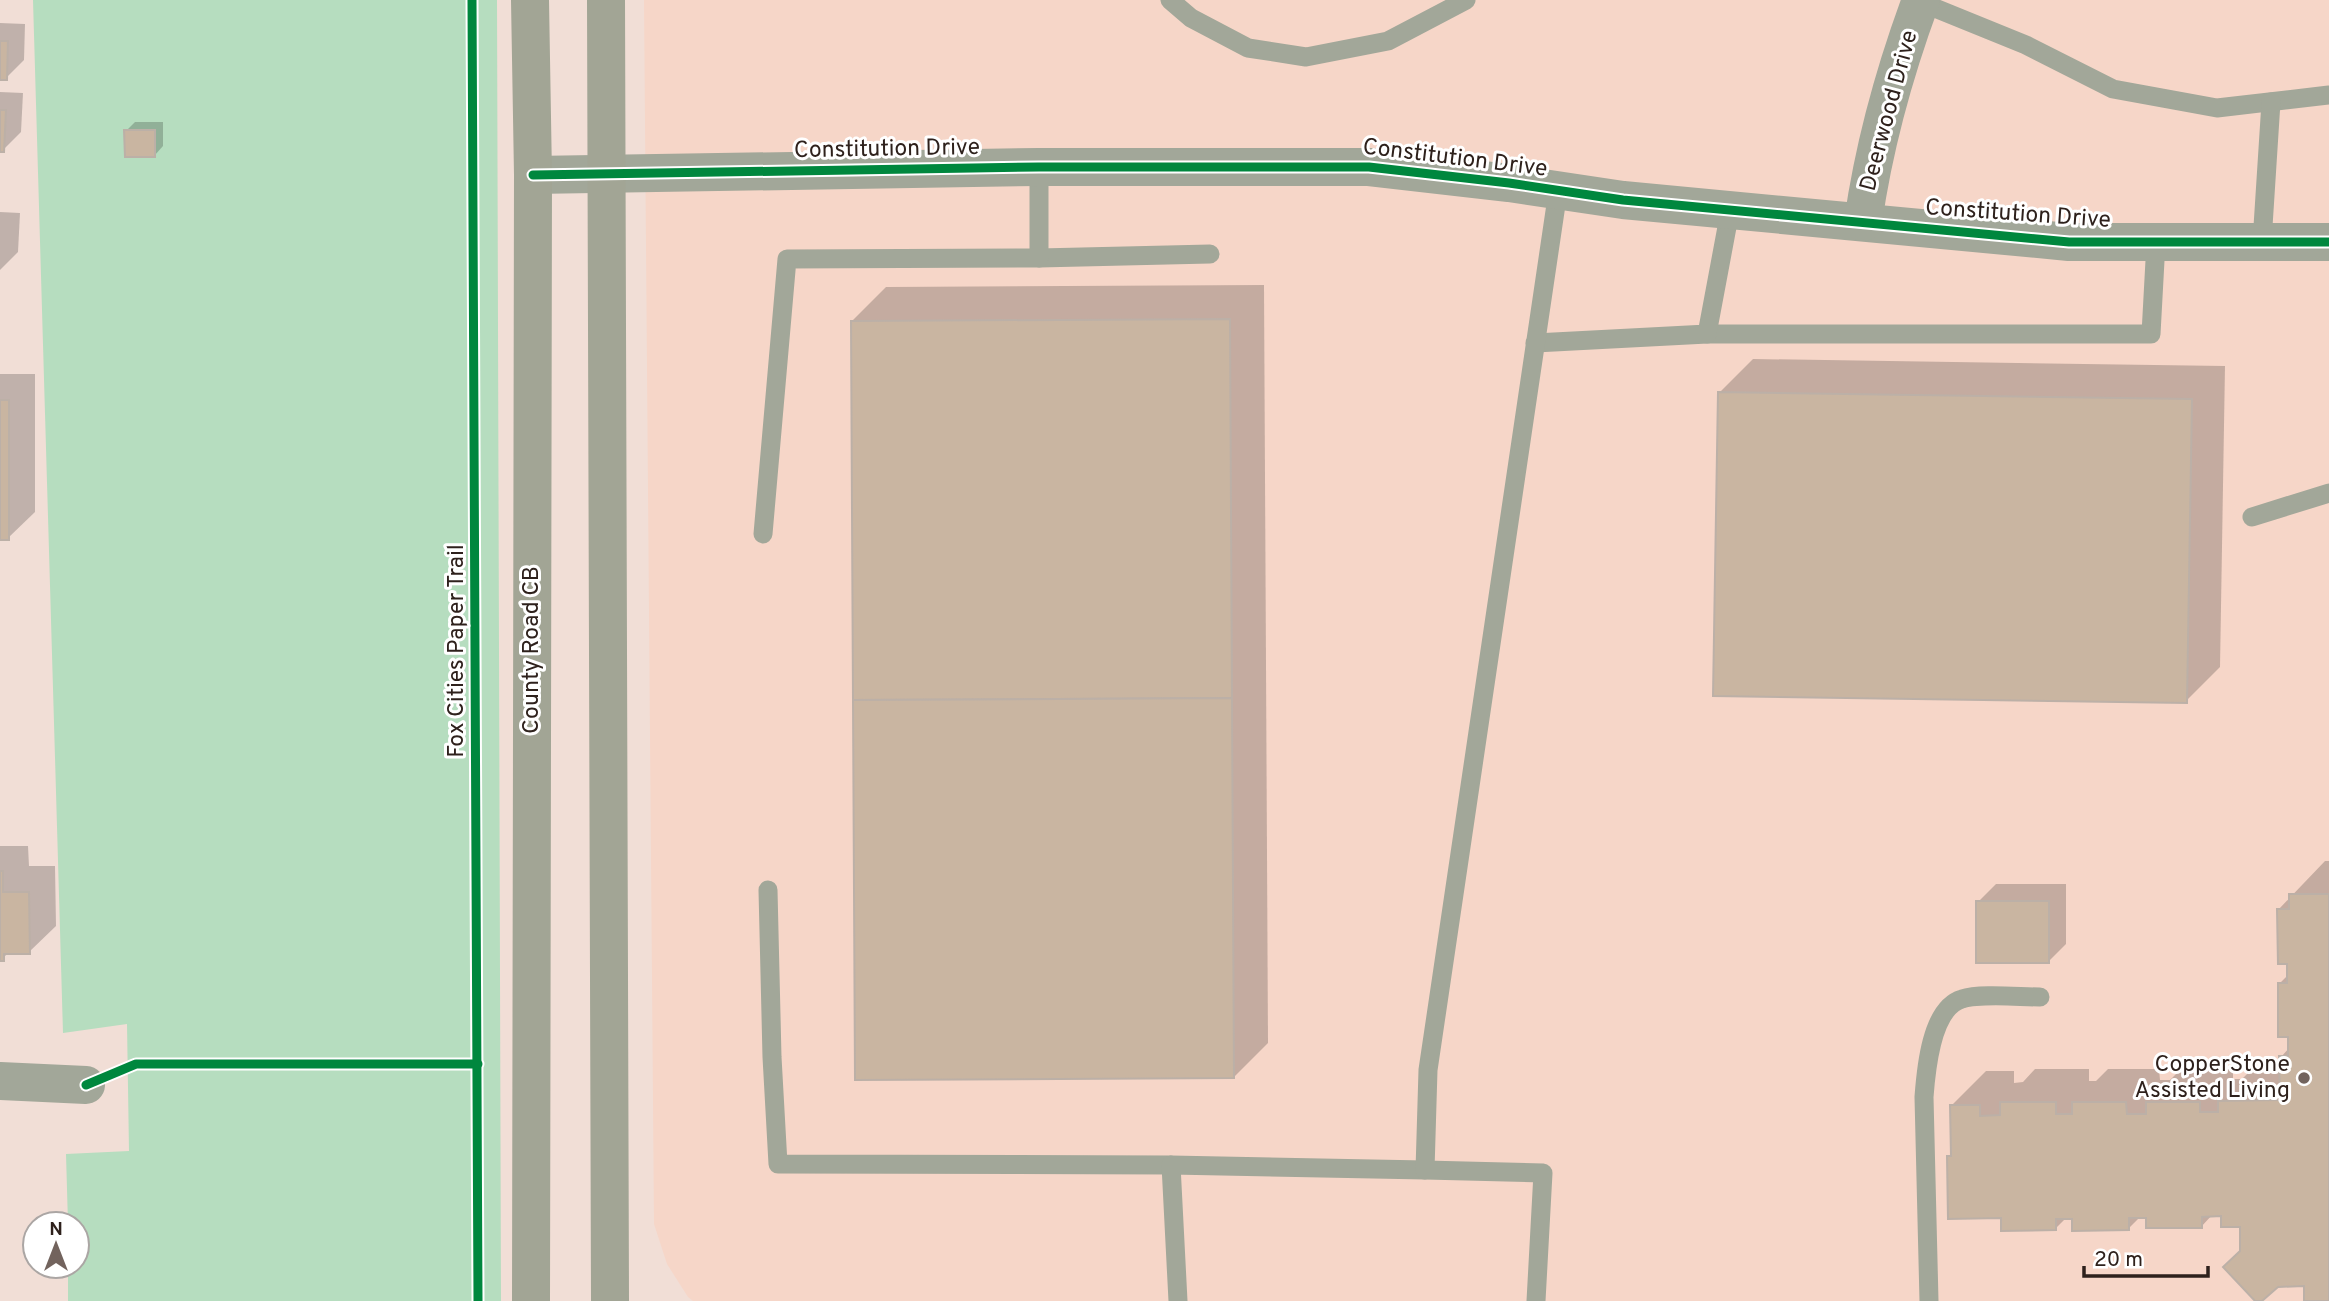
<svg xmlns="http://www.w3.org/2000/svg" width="2329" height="1301" font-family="Overpass,sans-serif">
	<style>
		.built { fill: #f6d6c8 }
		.green { fill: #b6ddbf }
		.shadow { fill: #0003 }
		.building { fill: #c9b5a1; stroke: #bcb0a7; stroke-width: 2 }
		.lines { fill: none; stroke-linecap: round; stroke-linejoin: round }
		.service { stroke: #a2a799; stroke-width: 19 }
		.minor { stroke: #a2a799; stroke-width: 38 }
		.secondary { stroke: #a2a595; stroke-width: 38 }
		.cycleway-casing { stroke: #fff; stroke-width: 13 }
		.cycleway { stroke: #00873e; stroke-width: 9 }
		.poi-dot { fill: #72635d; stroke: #fff; stroke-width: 2.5 }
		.labels { text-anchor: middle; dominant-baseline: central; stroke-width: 6; stroke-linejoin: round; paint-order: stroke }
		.street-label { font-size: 23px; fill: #2e211c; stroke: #fff }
		.poi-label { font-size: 23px; fill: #2e211c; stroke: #fff; text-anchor: end }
	</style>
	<rect width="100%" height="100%" fill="#f1ded6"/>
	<!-- built -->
	<path class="built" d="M644,0H2329V1301H693L688,1297L667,1264L654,1224Z"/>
	<!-- green -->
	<path class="green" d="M33,0H497L501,1301H68V1266H77V1224H68L66,1154L129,1151L127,1024L63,1033Z"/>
	<!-- shadow -->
	<g class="shadow">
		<path d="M0,23L25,24L24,60L6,78H0Z"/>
		<path d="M0,92L23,93L21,132L3,150H0Z"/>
		<path d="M135,122H163V146L155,155L126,131Z"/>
		<path d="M0,212L20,213L18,252L0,270Z"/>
		<path d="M1264,285L1268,1043L1234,1077L852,321L886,287Z"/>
		<path d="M1753,359L2225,366L2220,667L2186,701L1719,393Z"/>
		<path d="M0,374H35V512L8,538H0Z"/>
		<path d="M0,846H28L29,866H55L56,926L29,952H10L0,960Z"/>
		<path d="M2325,861H2329V1301H2306V1284L2277,1285L2258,1301L2242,1250V1225L2223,1214H2213L2201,1227L2141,1216L2128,1229L2074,1217H2067L2055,1229L2003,1216L1949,1157L1952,1154V1105L1986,1071H2014V1083L2023,1082L2035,1069H2089V1081H2096L2108,1069H2159L2160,1080H2170L2181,1069H2233V1079H2242L2253,1068H2281V1057L2290,1047L2279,984L2289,974L2279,909Z"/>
		<path d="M1996,884H2066V944L2048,962L1978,902Z"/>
	</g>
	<!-- building -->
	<g class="building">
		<path d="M0,41H8L7,80H0Z"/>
		<path d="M0,110H6L4,152H0Z"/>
		<path d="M124,130H155V157H125Z"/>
		<path d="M1230,319L1232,698L853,700L851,321Z"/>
		<path d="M1718,392L2192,399L2187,703L1713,696Z"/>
		<rect x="0" y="400" width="9" height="140"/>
		<path d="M1232,698L1234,1078L855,1080L853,700Z"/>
		<path d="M0,871H3V892H29L30,954H4V961H0Z"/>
		<path d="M2289,894H2329V1301H2304V1286L2278,1287L2262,1301H2255L2223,1267L2240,1251V1227H2221V1216L2202,1217V1228H2146V1218H2129V1230L2072,1231V1219H2056V1230L2001,1231V1218L1948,1219L1947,1156H1951L1950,1105H1980V1116L2000,1115V1102H2056V1114H2072V1102H2126L2127,1114H2146V1102H2200V1112H2218V1101L2280,1100L2279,1056H2288V1037H2278V983H2287V964H2278L2277,909H2289Z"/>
		<rect x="1976" y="901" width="73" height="62"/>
	</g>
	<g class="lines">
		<!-- service -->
		<g class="service">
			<path d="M1170,0L1191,18L1248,48L1306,57L1388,41L1466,0"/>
			<path d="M1920,2L2026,45L2113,89L2217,108L2329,95"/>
			<path d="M2262,242L2271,102"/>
			<path d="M1039,258L1210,254"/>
			<path d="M1707,334H2151L2156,242"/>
			<path d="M1535,343L1707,334L1730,211"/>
			<path d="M2252,517L2329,493"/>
			<path d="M763,534L787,259L1039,258V167"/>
			<path d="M768,890L772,1057L778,1164L1171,1165"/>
			<path d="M1178,1301L1171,1165L1425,1170"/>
			<path d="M1536,1301L1543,1173L1425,1170L1428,1070L1558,191"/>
			<path d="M1929,1301L1924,1097C1926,1070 1931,1008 1962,999C1980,993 2019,997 2040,997"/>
		</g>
		<!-- minor -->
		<g class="minor">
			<path d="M533,175L1039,167H1369L1509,183L1623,200L2069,242H2329"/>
			<path d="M1863,222C1874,145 1894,73 1921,0"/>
			<path d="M0,1081L86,1085"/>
		</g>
		<!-- secondary -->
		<g class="secondary">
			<path d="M530,0L533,175L531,1301"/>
			<path d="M606,0L610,1301"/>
		</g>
		<defs>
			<g id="cycleway">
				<path d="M472,0L478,1301"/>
				<path d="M533,175L1039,167H1369L1509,183L1623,200L2069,242H2329"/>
				<path d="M86,1085L136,1064H478"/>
			</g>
		</defs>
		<!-- cycleway casing -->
		<use href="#cycleway" class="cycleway-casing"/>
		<!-- cycleway -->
		<use href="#cycleway" class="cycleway"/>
	</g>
	<!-- markers -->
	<circle class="poi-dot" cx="2304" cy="1078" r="7"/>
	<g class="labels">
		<!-- street labels -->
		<g class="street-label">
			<text transform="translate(1890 111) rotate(-75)">Deerwood Drive</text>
			<text transform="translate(887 150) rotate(-1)">Constitution Drive</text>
			<text transform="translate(1455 159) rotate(7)">Constitution Drive</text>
			<text transform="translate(2018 215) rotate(4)">Constitution Drive</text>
			<text transform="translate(532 650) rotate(-90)">County Road CB</text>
			<text transform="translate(457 651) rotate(-90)">Fox Cities Paper Trail</text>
		</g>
		<!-- poi labels -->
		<g class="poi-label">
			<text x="2290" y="1065">CopperStone<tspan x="2290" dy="26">Assisted Living</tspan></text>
		</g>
	</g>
	<!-- north arrow -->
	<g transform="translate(56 1245)"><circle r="33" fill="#ffffff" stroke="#aba6a4" stroke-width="2"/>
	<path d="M0-5L12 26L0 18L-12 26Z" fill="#72635d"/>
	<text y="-10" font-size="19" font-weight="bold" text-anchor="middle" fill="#2e211c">N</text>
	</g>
	<!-- scale -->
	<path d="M2084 1266v10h124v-10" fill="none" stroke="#2e211c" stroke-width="3.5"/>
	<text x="2094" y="1266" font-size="21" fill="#2e211c" stroke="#ffffff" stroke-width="5" paint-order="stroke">20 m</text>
</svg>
